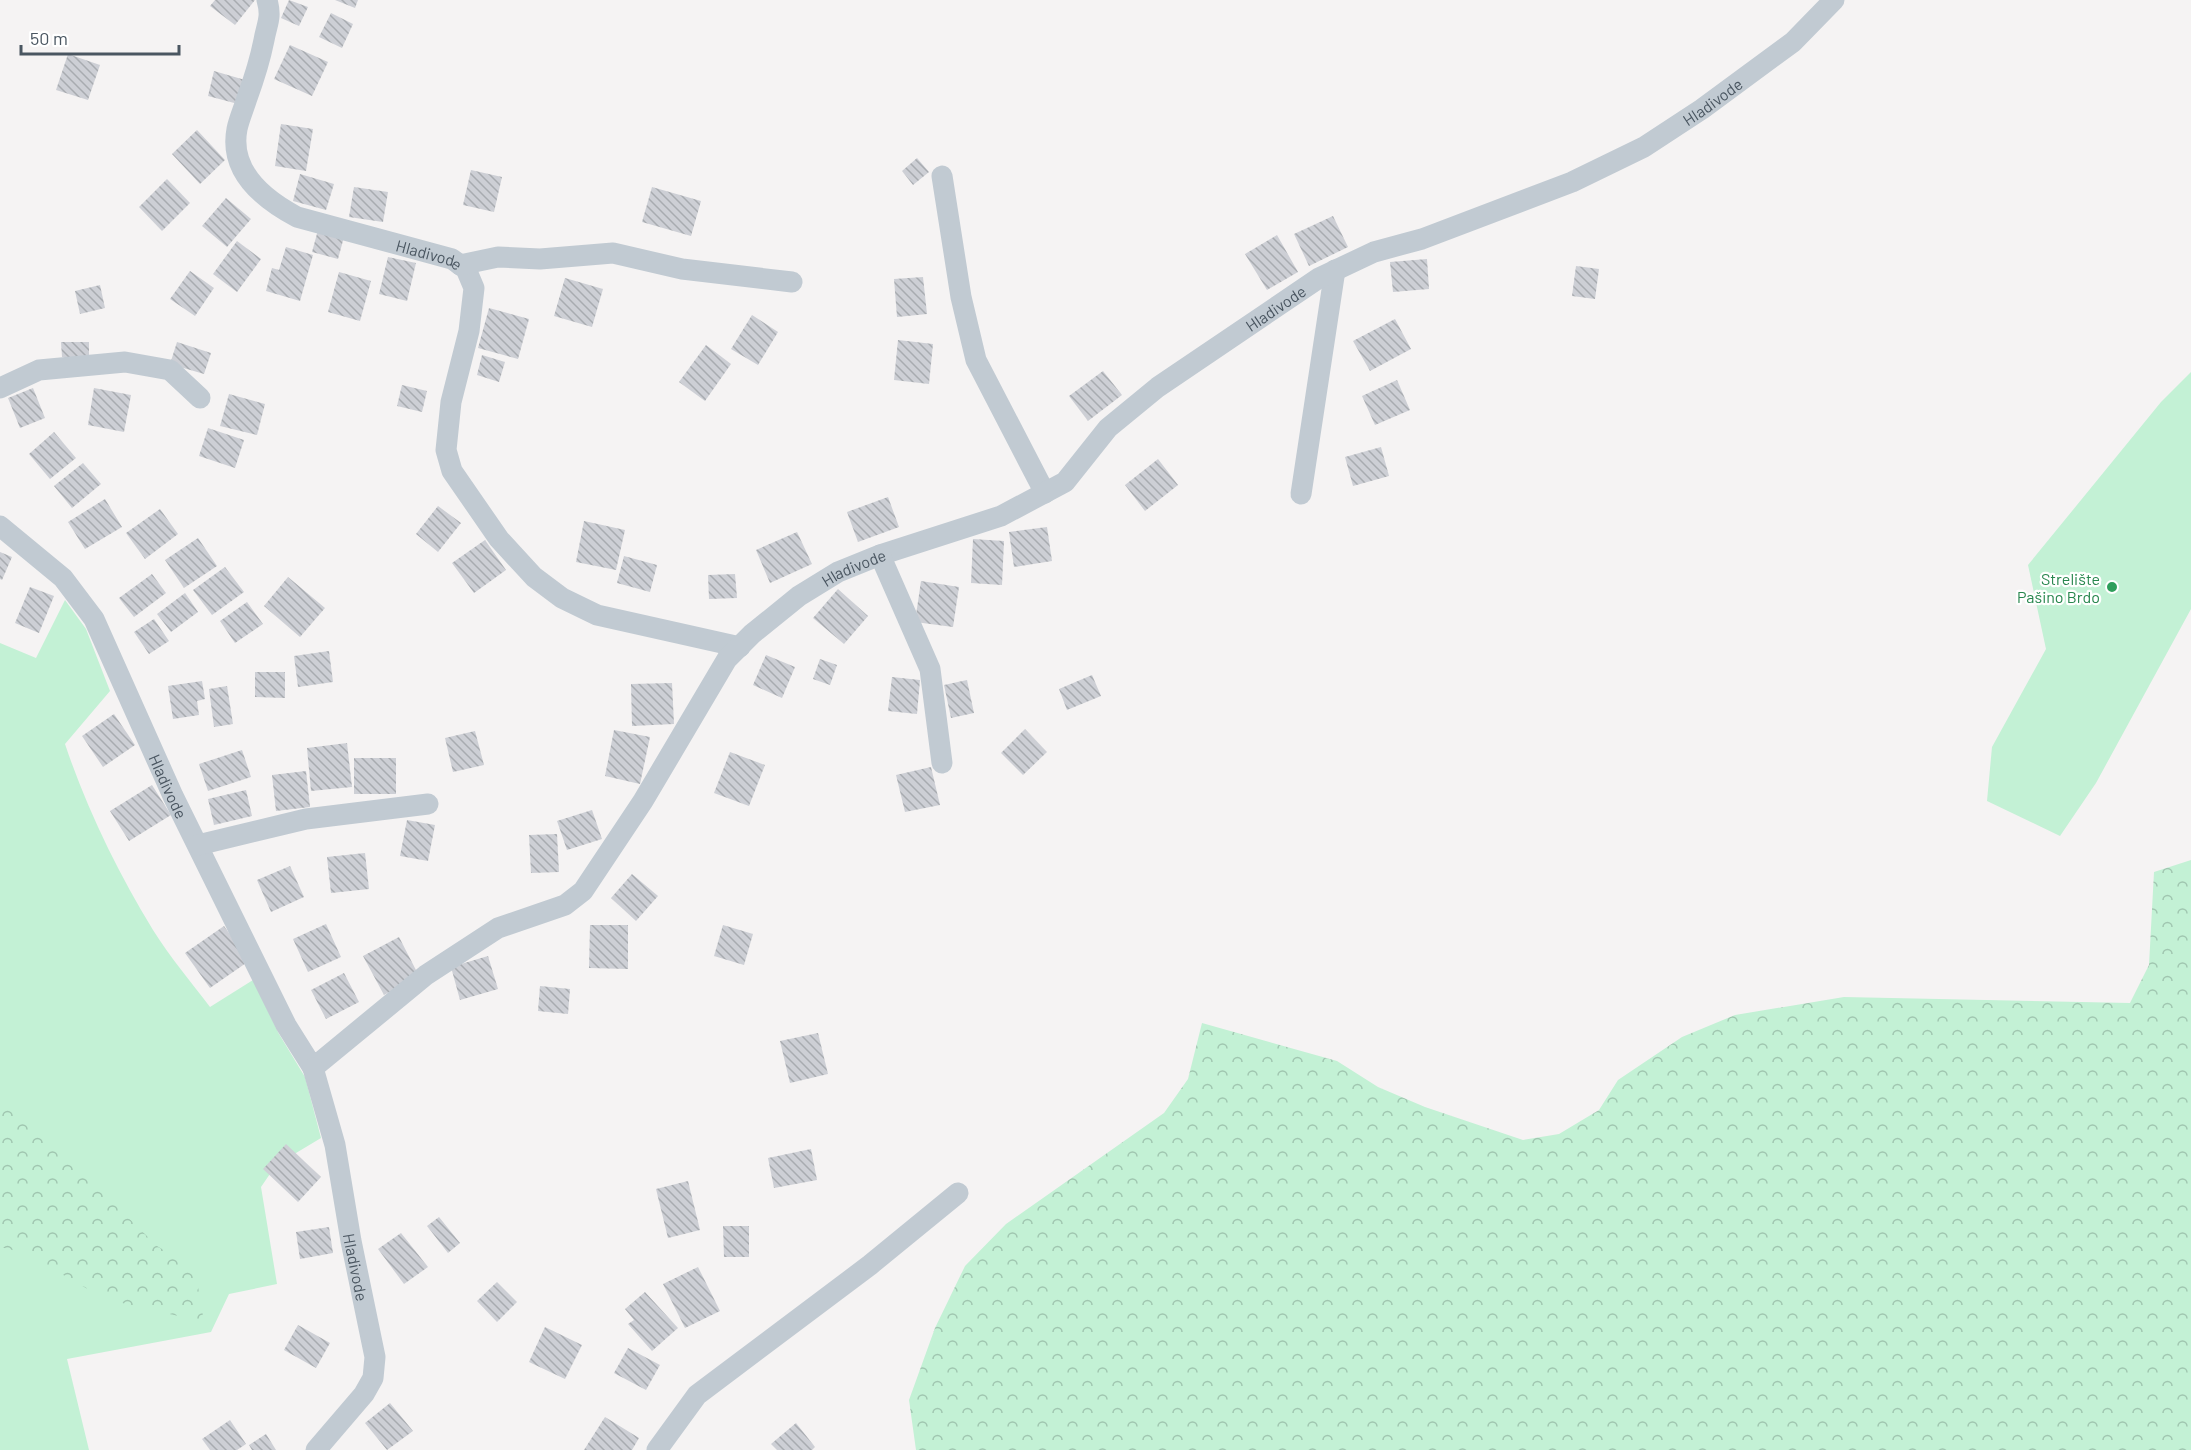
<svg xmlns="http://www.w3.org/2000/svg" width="2191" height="1450" font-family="Barlow,sans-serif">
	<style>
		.grass { fill: #c3f1d5 }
		.forest { fill: url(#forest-crowns) }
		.building { fill: url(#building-back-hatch) }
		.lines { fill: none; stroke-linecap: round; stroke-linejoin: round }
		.street { stroke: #c1cad2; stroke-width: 21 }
		.leisure-dot { fill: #2e9e5b; stroke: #fff; stroke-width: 2 }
		.labels { text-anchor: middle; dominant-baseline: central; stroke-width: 4.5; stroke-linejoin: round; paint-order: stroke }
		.street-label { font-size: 16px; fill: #4a5661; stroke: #fff }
		.leisure-label { font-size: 16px; fill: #27864d; stroke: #fff; text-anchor: end }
	</style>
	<defs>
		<pattern id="forest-crowns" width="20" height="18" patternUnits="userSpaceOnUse" patternTransform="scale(1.5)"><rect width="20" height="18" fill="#c3f1d5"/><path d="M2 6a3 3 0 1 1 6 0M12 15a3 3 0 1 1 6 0" fill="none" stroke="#a0c6b0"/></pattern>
		<pattern id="building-back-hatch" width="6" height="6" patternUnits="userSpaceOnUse" patternTransform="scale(1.5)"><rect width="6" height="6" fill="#cdcfd5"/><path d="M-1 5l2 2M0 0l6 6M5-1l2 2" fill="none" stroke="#a8abb0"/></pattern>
	</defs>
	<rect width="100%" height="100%" fill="#f5f3f3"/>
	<!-- grass -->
	<g class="grass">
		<path d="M2191,372V609L2096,783L2060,836L1987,801L1992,747L2046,649L2028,565L2161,402Z"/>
		<path d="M65,600L86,629L110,691L65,744C86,807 118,873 153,930C170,957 191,982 210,1007L253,980L279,1034L305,1077L321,1138L276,1165L261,1187L277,1284L229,1294L211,1332L67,1359L89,1450H0V643L36,658Z"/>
	</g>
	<!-- forest -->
	<g class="forest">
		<path d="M2191,860V1450H916L909,1400L935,1328L965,1266L1006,1224L1164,1113L1188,1079L1202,1023L1337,1061L1378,1087L1425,1107L1523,1140L1559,1134L1599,1110L1618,1080L1682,1037L1735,1015L1844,997L2130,1003L2149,965L2154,872Z"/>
		<path d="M0,1091L157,1246L195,1269L204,1322L105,1299L25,1253L0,1247Z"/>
	</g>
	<!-- building -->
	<g class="building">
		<path d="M215,0H255L235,25L210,6Z"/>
		<path d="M289,0L308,7L299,26L281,18Z"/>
		<path d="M335,0H358L355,8Z"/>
		<path d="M331,13L353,24L342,48L319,37Z"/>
		<path d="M290,45L328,62L312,96L274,79Z"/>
		<path d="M68,54L100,65L88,100L56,90Z"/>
		<path d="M214,71L245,80L238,104L208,96Z"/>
		<path d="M281,124L313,129L306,171L275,166Z"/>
		<path d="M197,130L225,160L200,184L172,154Z"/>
		<path d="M917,158L929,172L913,185L902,171Z"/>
		<path d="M471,170L502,177L494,212L463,205Z"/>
		<path d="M300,174L334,184L326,210L293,201Z"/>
		<path d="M167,179L190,203L162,231L139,207Z"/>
		<path d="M354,187L388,192L383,222L349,217Z"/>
		<path d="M652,187L701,201L691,236L642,222Z"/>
		<path d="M226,198L251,219L227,247L202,226Z"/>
		<path d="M1333,216L1348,247L1309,266L1294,234Z"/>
		<path d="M318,230L344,237L338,259L312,252Z"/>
		<path d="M1277,235L1298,272L1267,290L1245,254Z"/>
		<path d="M237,241L261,259L237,292L213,274Z"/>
		<path d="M286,247L313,255L300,301L266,291L272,268L279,270Z"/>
		<path d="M388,257L416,263L407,301L379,294Z"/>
		<path d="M1427,259L1429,289L1393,292L1390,262Z"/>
		<path d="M1576,266L1599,269L1595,299L1572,296Z"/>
		<path d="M190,271L214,288L195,316L170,299Z"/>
		<path d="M339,272L371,281L360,321L328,312Z"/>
		<path d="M923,277L927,314L897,317L894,279Z"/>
		<path d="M565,278L603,289L592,327L554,316Z"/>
		<path d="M100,285L105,308L80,314L75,291Z"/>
		<path d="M489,308L529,319L518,359L478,348Z"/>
		<path d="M752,315L778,332L758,365L731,349Z"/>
		<path d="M1395,319L1411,349L1370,371L1353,341Z"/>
		<path d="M898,340L933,344L929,384L894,380Z"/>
		<path d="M61,342H89V357H62Z"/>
		<path d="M177,342L211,353L204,374L170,364Z"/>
		<path d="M706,345L731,364L705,401L679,382Z"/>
		<path d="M482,355L505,362L499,382L477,375Z"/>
		<path d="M1103,371L1122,395L1088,421L1069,396Z"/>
		<path d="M1397,380L1410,410L1375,425L1362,396Z"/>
		<path d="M402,385L427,391L422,412L397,406Z"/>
		<path d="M33,388L45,418L20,428L8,398Z"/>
		<path d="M94,388L131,395L124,432L88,425Z"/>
		<path d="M229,394L265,404L257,435L220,426Z"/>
		<path d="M208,428L244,440L235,468L199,456Z"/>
		<path d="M54,432L76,458L50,479L29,454Z"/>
		<path d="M1381,447L1389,476L1353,486L1345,457Z"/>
		<path d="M1158,459L1178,485L1145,511L1125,485Z"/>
		<path d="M83,463L101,484L72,508L54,486Z"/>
		<path d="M888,497L899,527L858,542L847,512Z"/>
		<path d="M105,499L122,527L85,549L68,522Z"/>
		<path d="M438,506L461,523L438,552L416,534Z"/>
		<path d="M160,509L178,534L145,559L126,533Z"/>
		<path d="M584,521L625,530L616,570L576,562Z"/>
		<path d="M1047,527L1052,561L1014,567L1009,532Z"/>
		<path d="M797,532L812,564L770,583L756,550Z"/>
		<path d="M198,538L217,566L184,588L165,560Z"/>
		<path d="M973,539L1004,541L1002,585L971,583Z"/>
		<path d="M485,540L506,570L474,593L452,563Z"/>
		<path d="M0,552L12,557L2,580L0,579Z"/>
		<path d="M624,556L657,565L650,592L617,583Z"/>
		<path d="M225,567L244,592L212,615L193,590Z"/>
		<path d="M152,574L166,593L134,617L119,598Z"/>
		<path d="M735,574L737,598L709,599L708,575Z"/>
		<path d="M288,577L325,608L300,637L264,606Z"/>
		<path d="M921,581L959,587L953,627L915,622Z"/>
		<path d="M30,587L54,596L39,633L15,623Z"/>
		<path d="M838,589L868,616L844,644L813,618Z"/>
		<path d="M185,593L198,612L171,632L157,614Z"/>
		<path d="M247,602L263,624L235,643L220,621Z"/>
		<path d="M154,619L169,641L149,654L134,632Z"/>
		<path d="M329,651L333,682L298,687L294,656Z"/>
		<path d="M766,655L795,667L782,698L753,685Z"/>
		<path d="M820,659L837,665L830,685L813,679Z"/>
		<path d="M255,672H285V698L255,697Z"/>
		<path d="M1092,675L1101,696L1067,710L1059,689Z"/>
		<path d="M892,677L920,680L917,714L888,711Z"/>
		<path d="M967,680L974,713L951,718L944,685Z"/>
		<path d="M202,681L205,699L197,701L199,715L173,719L168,686Z"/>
		<path d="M672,683L674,724L632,726L631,684Z"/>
		<path d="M227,686L233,724L214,727L209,689Z"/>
		<path d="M114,714L135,745L103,767L82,736Z"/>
		<path d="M1025,729L1047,752L1023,775L1001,753Z"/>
		<path d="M614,730L650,737L640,784L605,776Z"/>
		<path d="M475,731L484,765L453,772L445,738Z"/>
		<path d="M347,743L352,787L311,791L307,748Z"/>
		<path d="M242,750L251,777L208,791L199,764Z"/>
		<path d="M730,752L765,765L749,806L714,793Z"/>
		<rect x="354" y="758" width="42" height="36"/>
		<path d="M931,767L940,805L905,812L896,775Z"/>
		<path d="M306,771L310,807L276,811L272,775Z"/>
		<path d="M152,785L171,815L129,841L110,811Z"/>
		<path d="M246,790L252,816L214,825L208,799Z"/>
		<path d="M592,810L602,839L567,850L557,821Z"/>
		<path d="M407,820L435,825L428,861L400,856Z"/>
		<path d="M557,834L559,872L531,873L529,835Z"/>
		<path d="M365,853L369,889L331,893L327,857Z"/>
		<path d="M290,866L304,897L271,912L257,880Z"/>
		<path d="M632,874L658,896L636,921L611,898Z"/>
		<path d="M326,924L341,957L308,972L293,939Z"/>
		<path d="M590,925H628V969L589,968Z"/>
		<path d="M723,925L753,934L744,965L714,956Z"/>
		<path d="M224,926L249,961L210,988L185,953Z"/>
		<path d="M399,937L419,976L384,995L363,956Z"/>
		<path d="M488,956L498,989L460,1000L451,967Z"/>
		<path d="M344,973L359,1002L326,1019L311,990Z"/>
		<path d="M540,986L570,989L568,1014L538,1011Z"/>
		<path d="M818,1033L828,1074L790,1083L780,1041Z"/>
		<path d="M286,1144L321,1177L298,1202L263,1169Z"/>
		<path d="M811,1149L817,1180L774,1188L768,1158Z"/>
		<path d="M688,1181L700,1230L668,1238L656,1189Z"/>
		<path d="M439,1217L460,1243L448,1253L427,1226Z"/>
		<path d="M723,1226H749V1257H724Z"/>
		<path d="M329,1227L333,1253L300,1259L296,1232Z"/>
		<path d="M401,1233L428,1267L404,1284L378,1249Z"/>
		<path d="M698,1267L720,1311L685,1328L663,1284Z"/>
		<path d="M497,1282L517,1302L497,1322L477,1301Z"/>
		<path d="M645,1292L678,1328L652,1351L628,1324L634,1320L625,1309Z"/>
		<path d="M298,1325L330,1343L316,1368L284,1350Z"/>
		<path d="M545,1327L582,1345L565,1379L529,1362Z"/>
		<path d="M628,1348L660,1365L646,1390L614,1373Z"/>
		<path d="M390,1403L413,1431L387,1450L365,1423Z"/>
		<path d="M605,1417L639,1438L632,1450H584Z"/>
		<path d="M230,1420L246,1444L237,1450H210L202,1439Z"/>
		<path d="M796,1423L815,1447L812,1450H777L771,1444Z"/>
		<path d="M266,1434L276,1450H252L249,1445Z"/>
	</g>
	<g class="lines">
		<!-- street -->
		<g class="street">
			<path id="s1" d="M267,0C272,18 267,23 264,40C260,60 254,79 247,98C244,108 239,119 237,129C229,171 263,199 297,217L452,259L466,269L474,288L469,331L451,402L446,450L452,471L499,539L534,577L562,598L597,615L740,647"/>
			<path d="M942,176L961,297L976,360L1045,493"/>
			<path d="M460,265L498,257L540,259L613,253L682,269L792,282"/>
			<path d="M0,388L39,370L125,362L170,370L200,398"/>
			<path d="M1301,494L1335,270"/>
			<path id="s2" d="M0,526L63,578L94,619L173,796L286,1025L313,1068L426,975L498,928L565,905L583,891L643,801L727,659L752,634L799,596L838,572L880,555L1001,516L1065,482L1108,428L1158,387L1319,278L1374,252L1422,239L1572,182L1644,147L1702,109L1793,42L1834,0"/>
			<path d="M880,555L930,669L942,763"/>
			<path d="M198,845L306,819L428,804"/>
			<path id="s3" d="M313,1068L335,1145L351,1241L375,1357L373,1378L364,1394L316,1450"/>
			<path d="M657,1450L697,1395L870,1265L958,1193"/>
		</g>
	</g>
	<!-- markers -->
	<circle class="leisure-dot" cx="2112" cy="587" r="6"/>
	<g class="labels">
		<!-- street labels -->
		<g class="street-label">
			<text stroke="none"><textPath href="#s2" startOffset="2380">Hladivode</textPath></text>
			<text stroke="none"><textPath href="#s1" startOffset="386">Hladivode</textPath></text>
			<text stroke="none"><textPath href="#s2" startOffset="1894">Hladivode</textPath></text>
			<text stroke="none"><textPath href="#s2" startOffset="1390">Hladivode</textPath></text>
			<text stroke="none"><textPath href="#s2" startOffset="316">Hladivode</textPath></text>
			<text stroke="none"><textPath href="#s3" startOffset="204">Hladivode</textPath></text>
		</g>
		<!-- leisure labels -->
		<g class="leisure-label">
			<text x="2100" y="578">Strelište<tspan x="2100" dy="18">Pašino Brdo</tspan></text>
		</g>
	</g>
	<!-- scale -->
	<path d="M21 45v9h158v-9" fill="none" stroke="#4a5661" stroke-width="3"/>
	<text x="30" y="45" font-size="18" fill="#4a5661" stroke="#ffffff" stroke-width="4.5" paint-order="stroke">50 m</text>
</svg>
